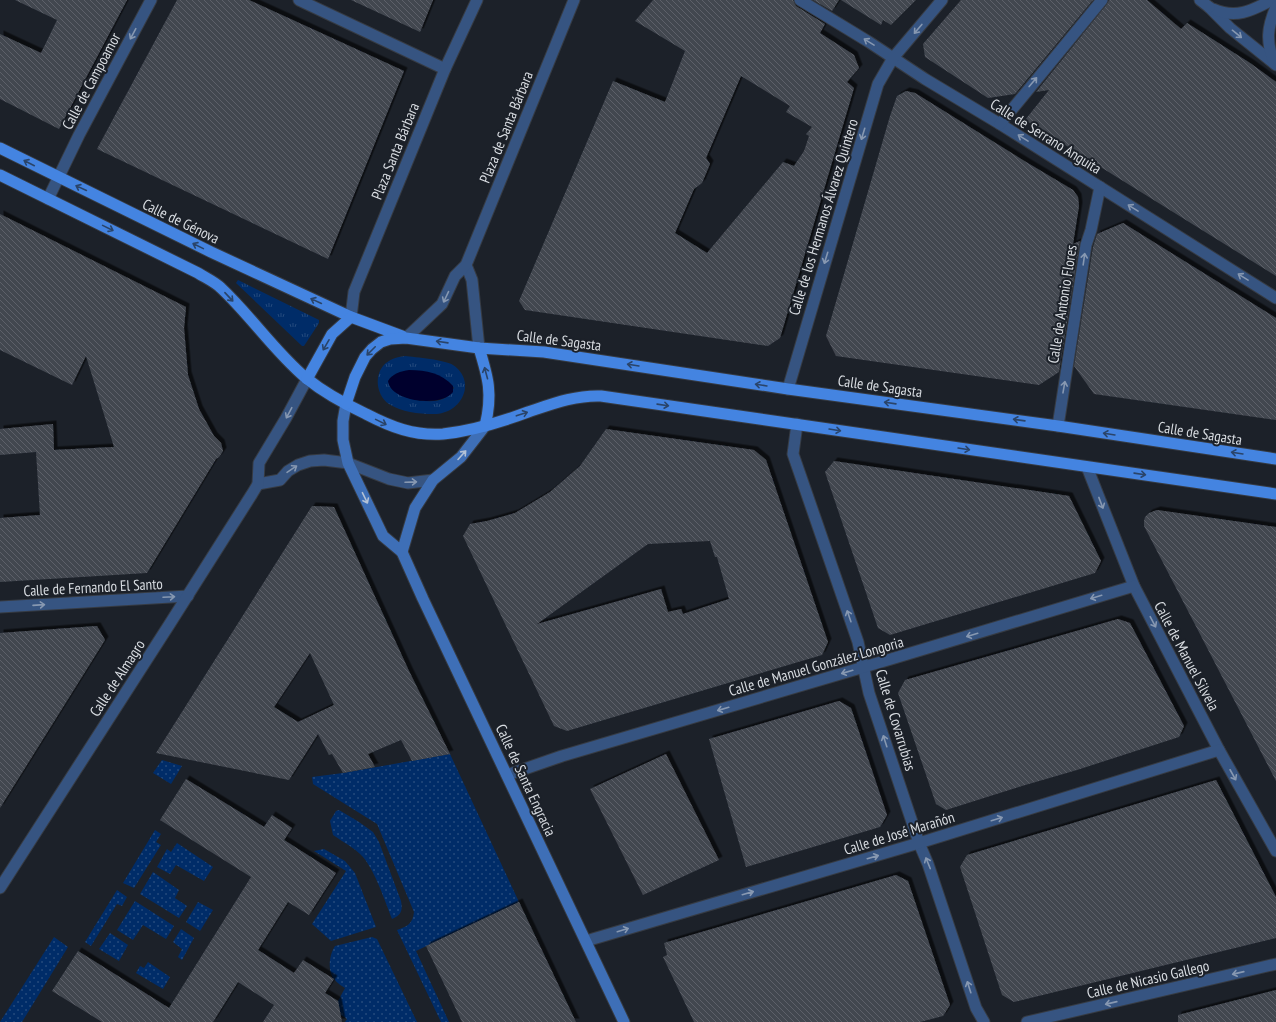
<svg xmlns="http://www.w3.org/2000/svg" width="1276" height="1022" font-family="'PT Sans Narrow',sans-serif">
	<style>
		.grass { fill: url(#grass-tufts); fill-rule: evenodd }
		.garden { fill: url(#garden-dots) }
		.water { fill: #00002d }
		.building { fill: url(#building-back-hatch); fill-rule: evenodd; filter: url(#shadow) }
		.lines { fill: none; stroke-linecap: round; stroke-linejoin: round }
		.pedestrian-casing { stroke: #363b43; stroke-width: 13 }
		.minor-casing { stroke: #363b43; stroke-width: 13 }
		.tertiary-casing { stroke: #363b43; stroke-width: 13 }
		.secondary-casing { stroke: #363b43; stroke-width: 13 }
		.primary-casing { stroke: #363b43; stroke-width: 13 }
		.pedestrian { stroke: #365481; stroke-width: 11 }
		.minor { stroke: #365481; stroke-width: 11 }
		.tertiary { stroke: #365481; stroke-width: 11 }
		.secondary { stroke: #3e6fb7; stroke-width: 11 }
		.primary { stroke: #4484e1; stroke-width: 11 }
		.oneway { stroke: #8798b1 }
		.oneway2 { stroke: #2a4469 }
		.oneway3 { stroke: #b2c1d6 }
		.labels { text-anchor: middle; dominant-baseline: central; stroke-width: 4; stroke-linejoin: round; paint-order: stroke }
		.street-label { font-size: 15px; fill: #d8dce1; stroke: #1c2129 }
	</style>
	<defs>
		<pattern id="grass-tufts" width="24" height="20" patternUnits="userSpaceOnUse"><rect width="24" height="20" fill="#002c68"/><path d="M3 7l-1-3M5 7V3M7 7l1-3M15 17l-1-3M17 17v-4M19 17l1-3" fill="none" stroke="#244a7d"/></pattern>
		<pattern id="garden-dots" width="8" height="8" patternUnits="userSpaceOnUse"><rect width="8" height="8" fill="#002c68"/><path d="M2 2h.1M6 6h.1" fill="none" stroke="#244a7d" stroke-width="1.8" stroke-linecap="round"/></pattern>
		<pattern id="building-back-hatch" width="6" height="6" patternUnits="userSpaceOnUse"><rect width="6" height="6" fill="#424750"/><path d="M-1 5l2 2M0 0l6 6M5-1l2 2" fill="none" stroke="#5d6169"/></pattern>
		<filter id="shadow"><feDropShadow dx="3.5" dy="-3.5" stdDeviation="0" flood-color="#0009"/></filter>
	</defs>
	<rect width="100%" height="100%" fill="#1c2129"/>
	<!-- grass -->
	<g class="grass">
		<path d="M238,280L319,320V323L304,346H302L236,283Z"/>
		<path d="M405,356C415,357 446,360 453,365C478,382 461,415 433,414C418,414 402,412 389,404C377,396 374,377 383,366C389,359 397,357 405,356ZM398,373L449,382L454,388C451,391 449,396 445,398C429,406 404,398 391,388L390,378Z"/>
	</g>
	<!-- garden -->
	<g class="garden">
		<path d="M450,754L519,902L416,951L449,1022H441L397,930C406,927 413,924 414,912L377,824L313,784L312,777L343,773Z"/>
		<path d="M162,760L182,766L171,784L153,773Z"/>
		<path d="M339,810L359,822L373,832L379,842L401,901C403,911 401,915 392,919C385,901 375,871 363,857C355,848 343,842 333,835L330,821L336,811Z"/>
		<path d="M155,830L161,834L156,842L161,845L134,888L123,883Z"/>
		<path d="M177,843L213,867L204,881L176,865L170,874L157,867L167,849L171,852Z"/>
		<path d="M324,849L345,861L355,873L376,927L331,941L312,924L346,871L314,851Z"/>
		<path d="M153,872L179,890L175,898L187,906L179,918L140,894Z"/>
		<path d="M117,890L127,897L122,906L117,904L91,946L85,942Z"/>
		<path d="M135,901L174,926L166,939L143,925L133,940L117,930Z"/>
		<path d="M198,902L213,910L200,931L186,922Z"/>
		<path d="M181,929L194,938L182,960L178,957L182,949L173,942Z"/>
		<path d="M110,933L128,945L119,961L99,949Z"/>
		<path d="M54,937L68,947L22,1022H0Z"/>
		<path d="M372,937L377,939L417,1022H345L347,1019L341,1015L338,1001L345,988C342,986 337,983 335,980C327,972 329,955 335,946Z"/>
		<path d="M148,962L170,977L163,989L136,973L140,966L144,968Z"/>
	</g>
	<!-- water -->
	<path class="water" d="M409,370C427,370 441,373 453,386V392C442,407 391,403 388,381C392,374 401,371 409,370Z"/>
	<!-- building -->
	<g class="building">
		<path d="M15,0H127L59,129L0,99V34L41,53L57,20Z"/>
		<path d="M177,0H249L404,71L328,259L97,149Z"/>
		<path d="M351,0H433L420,32Z"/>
		<path d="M653,0H793L796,6L825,24L820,33L854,55L859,68L847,82L854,88L780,338L768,346L525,310L519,301L613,81L665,102L685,51L635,21ZM741,76L790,106L786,112L812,127L806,134L809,136L804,151L794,166L783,162L707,253L675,233L694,189L702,183L710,164L706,158Z"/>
		<path d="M813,0H839L832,11Z"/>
		<path d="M841,0H916L891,25L883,20L881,25Z"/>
		<path d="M961,0H1093L1015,94L988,98L925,57L923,44Z"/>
		<path d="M1109,0H1147L1181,29L1187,23L1250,63L1276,82V276L1025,120L1049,90L1036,92L1107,4Z"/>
		<path d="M906,91L915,93L1026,162L1073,190L1078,197L1079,206L1073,244L1080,241L1059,372L1039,385L836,356L826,336L890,116L897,96Z"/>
		<path d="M0,214L186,307L184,328L188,375L199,409L214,436L221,443L223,451L219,457L216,459L147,573L0,582V518L40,515L36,452L0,455V429L53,424L54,450L114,447L86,356L72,385L0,350Z"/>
		<path d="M1123,223L1276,318V420L1094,394L1074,366L1093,247L1097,234Z"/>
		<path d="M606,429L754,450L766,460L828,642L822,655L567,731L554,726L463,536L470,524L487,521L515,513L550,492L580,466ZM710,541L715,557H717L729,599L683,614L681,609L668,612L661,589L537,624L648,544Z"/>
		<path d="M834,461L1069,496L1101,561L1095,573L890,635L878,628L825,472Z"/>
		<path d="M312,506L334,507L409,671L450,754L412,761L401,740L368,754L375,767L343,773L332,754L329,755L318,734L289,780L156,753ZM310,653L334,705L298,722L274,707Z"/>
		<path d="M1157,510L1276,527V781L1144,526V521L1145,517L1149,513Z"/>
		<path d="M1118,619L1130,623L1184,726L1179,737L1077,770L1022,786L946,810L936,804L898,693L905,680Z"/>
		<path d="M97,626L105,640L0,808V633Z"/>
		<path d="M839,701L851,708L887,815L880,827L746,867L709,739Z"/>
		<path d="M666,754L719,860L643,895L590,789Z"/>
		<path d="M186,779L264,827L272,815L292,828L284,840L336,873L309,915L288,902L258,950L294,973L303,960L334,979L325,993L338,1001L342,1022H263L274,1005L238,982L213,1022H102L52,991L78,951L169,1008L251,877L160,820Z"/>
		<path d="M1216,780L1276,897V938L1014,1002L1002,995L960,867L967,855Z"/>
		<path d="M896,875L908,881L950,1005L943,1016L920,1022H694L663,957L667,955L664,943Z"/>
		<path d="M519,902L576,1022H462L426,946Z"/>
		<path d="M1276,990V1022H1178V1015Z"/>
	</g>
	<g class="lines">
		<defs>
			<g id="pedestrian">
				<path d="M299,0L445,69"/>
				<path d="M351,317L354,292L445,69L477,0"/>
			</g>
			<g id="minor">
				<path d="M800,0L869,42L925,79L1000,124L1276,298"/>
				<path d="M1209,7L1230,28L1276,65"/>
				<path d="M1213,9C1236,19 1251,11 1272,0"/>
				<path d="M1274,63C1266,41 1267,28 1276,7"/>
				<path d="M1000,124L1102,0"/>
				<path d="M48,199L79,135L151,0"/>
				<path d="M788,389L878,84L893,58L942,0"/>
				<path d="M797,424L793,454L858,642L869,693L919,843L928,864L976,1008L984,1022"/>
				<path d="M1058,426L1086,245L1091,230L1100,187"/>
				<path d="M1087,467L1134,586L1219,750L1276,851"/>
				<path d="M0,607L188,596"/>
				<path d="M507,775L562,756L891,659L1134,586"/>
				<path d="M586,941L919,843L1219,750"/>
				<path d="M1027,1022L1276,964"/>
			</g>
			<g id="tertiary">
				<path d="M1200,0L1209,7"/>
				<path d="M466,265L472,280L479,348"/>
				<path d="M406,338L442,304L455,276L466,265L574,0"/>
				<path d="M258,484L280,480L288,471L298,465L310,461L324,460L348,463L389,479L408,483L433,480"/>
				<path d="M0,888L169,625L252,494L258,484L259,463L286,418L307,379"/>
			</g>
			<g id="secondary">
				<path d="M346,404L343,421V440L348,463L383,536L402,552L423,599L624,1022"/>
				<path d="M402,552L415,508L433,480L461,457L485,426"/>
			</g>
			<g id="primary">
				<path d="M0,148L211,252L351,317L402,336"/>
				<path d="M0,175L198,273C206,278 215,282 221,288C251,316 275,352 306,378C322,391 347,405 366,414C391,427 414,436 443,434C472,431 501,422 528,412C552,404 575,395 601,396L1276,494"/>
				<path d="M479,348C488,377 493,394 485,426"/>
				<path d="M307,379L332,334L351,317"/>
				<path d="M346,404L355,377L365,357L372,349L381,342L390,339L406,338L479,348L544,352L788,389L1058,426L1276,459"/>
			</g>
		</defs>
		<!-- pedestrian casing -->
		<use href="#pedestrian" class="pedestrian-casing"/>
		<!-- minor casing -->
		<use href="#minor" class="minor-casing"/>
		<!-- tertiary casing -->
		<use href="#tertiary" class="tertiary-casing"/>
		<!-- secondary casing -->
		<use href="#secondary" class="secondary-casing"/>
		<!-- primary casing -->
		<use href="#primary" class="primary-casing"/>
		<!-- pedestrian -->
		<use href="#pedestrian" class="pedestrian"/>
		<!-- minor -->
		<use href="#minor" class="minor"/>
		<!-- tertiary -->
		<use href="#tertiary" class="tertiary"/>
		<!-- secondary -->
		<use href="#secondary" class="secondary"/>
		<!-- primary -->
		<use href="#primary" class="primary"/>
	</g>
	<!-- one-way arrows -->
	<defs><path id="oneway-shaft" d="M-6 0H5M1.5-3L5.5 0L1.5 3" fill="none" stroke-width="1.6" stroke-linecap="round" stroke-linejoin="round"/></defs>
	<g class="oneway">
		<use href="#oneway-shaft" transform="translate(918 29) rotate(130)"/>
		<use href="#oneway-shaft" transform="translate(133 34) rotate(118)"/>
		<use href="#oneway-shaft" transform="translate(1237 34) rotate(39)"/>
		<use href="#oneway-shaft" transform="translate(869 42) rotate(-148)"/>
		<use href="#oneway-shaft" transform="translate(1033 82) rotate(-50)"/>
		<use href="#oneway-shaft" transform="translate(863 134) rotate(107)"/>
		<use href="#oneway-shaft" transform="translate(1023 138) rotate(-148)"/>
		<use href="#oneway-shaft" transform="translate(1133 208) rotate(-148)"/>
		<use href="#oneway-shaft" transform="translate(826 258) rotate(107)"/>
		<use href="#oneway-shaft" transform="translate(1084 259) rotate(-82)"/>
		<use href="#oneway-shaft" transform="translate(1243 277) rotate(-148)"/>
		<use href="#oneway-shaft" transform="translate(446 297) rotate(115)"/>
		<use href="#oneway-shaft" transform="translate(1064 387) rotate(-80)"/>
		<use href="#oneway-shaft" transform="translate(289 413) rotate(118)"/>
		<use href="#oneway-shaft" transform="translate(292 469) rotate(-34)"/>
		<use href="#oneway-shaft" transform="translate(411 482) rotate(-2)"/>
		<use href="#oneway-shaft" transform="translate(1101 503) rotate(69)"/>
		<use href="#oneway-shaft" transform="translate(169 597) rotate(-3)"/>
		<use href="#oneway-shaft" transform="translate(1096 597) rotate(163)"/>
		<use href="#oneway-shaft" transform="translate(39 605) rotate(-4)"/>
		<use href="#oneway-shaft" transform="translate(849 616) rotate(-109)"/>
		<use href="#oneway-shaft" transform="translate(1153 622) rotate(62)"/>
		<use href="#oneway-shaft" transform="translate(972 635) rotate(163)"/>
		<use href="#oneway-shaft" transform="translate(847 672) rotate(164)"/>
		<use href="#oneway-shaft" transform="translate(723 709) rotate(164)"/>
		<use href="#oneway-shaft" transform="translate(885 741) rotate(-108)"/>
		<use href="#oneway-shaft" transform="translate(1233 775) rotate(61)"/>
		<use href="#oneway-shaft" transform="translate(997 819) rotate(-17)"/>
		<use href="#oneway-shaft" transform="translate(873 857) rotate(-16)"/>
		<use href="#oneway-shaft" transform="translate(928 863) rotate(-112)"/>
		<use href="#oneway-shaft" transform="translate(748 893) rotate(-16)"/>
		<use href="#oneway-shaft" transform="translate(623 930) rotate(-17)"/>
		<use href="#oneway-shaft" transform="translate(1238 973) rotate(167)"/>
		<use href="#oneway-shaft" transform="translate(969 987) rotate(-108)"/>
		<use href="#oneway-shaft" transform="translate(1111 1003) rotate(167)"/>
	</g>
	<g class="oneway2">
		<use href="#oneway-shaft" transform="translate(29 163) rotate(-153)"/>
		<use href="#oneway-shaft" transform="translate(81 188) rotate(-155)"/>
		<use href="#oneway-shaft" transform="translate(108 228) rotate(26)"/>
		<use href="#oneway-shaft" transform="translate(198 246) rotate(-154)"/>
		<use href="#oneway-shaft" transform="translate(229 297) rotate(47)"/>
		<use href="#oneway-shaft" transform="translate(316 301) rotate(-155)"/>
		<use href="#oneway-shaft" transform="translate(442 342) rotate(-172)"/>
		<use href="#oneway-shaft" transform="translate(326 345) rotate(120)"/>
		<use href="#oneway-shaft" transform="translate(371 351) rotate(135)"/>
		<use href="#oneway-shaft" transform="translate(633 365) rotate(-171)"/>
		<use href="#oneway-shaft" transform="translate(486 373) rotate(-105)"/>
		<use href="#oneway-shaft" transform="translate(761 385) rotate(-171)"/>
		<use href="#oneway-shaft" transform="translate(890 403) rotate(-172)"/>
		<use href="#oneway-shaft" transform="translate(663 405) rotate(8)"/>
		<use href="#oneway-shaft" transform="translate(522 414) rotate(-18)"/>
		<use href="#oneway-shaft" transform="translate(1019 420) rotate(-172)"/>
		<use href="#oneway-shaft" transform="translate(381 422) rotate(26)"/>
		<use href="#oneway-shaft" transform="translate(835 430) rotate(9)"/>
		<use href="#oneway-shaft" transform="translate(1109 434) rotate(-171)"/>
		<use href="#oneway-shaft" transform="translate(964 449) rotate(9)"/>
		<use href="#oneway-shaft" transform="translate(1237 453) rotate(-171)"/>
		<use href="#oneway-shaft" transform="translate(1140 474) rotate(8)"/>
	</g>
	<g class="oneway3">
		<use href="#oneway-shaft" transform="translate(462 455) rotate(-48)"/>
		<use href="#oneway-shaft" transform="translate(365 498) rotate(64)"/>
	</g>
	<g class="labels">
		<!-- street labels -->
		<g class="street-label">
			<text transform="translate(91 81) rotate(-62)">Calle de Campoamor</text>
			<text transform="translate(506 127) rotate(-68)">Plaza de Santa Bárbara</text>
			<text transform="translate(1046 136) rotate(32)">Calle de Serrano Anguita</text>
			<text transform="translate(395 151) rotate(-68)">Plaza Santa Bárbara</text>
			<text transform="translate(823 217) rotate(-73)">Calle de los Hermanos Álvarez Quintero</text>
			<text transform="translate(181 221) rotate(26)">Calle de Génova</text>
			<text transform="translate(1062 304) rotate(-81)">Calle de Antonio Flores</text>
			<text transform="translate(559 340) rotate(7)">Calle de Sagasta</text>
			<text transform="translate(880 386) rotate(8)">Calle de Sagasta</text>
			<text transform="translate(1200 433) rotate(9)">Calle de Sagasta</text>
			<text transform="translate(93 587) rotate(-3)">Calle de Fernando El Santo</text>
			<text transform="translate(1187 656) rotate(62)">Calle de Manuel Silvela</text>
			<text transform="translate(816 666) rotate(-16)">Calle de Manuel González Longoria</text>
			<text transform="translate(117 678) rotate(-57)">Calle de Almagro</text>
			<text transform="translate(896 720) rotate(73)">Calle de Covarrubias</text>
			<text transform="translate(526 780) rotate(65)">Calle de Santa Engracia</text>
			<text transform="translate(899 833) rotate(-17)">Calle de José Marañón</text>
			<text transform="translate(1148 979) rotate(-13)">Calle de Nicasio Gallego</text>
		</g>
	</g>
</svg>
